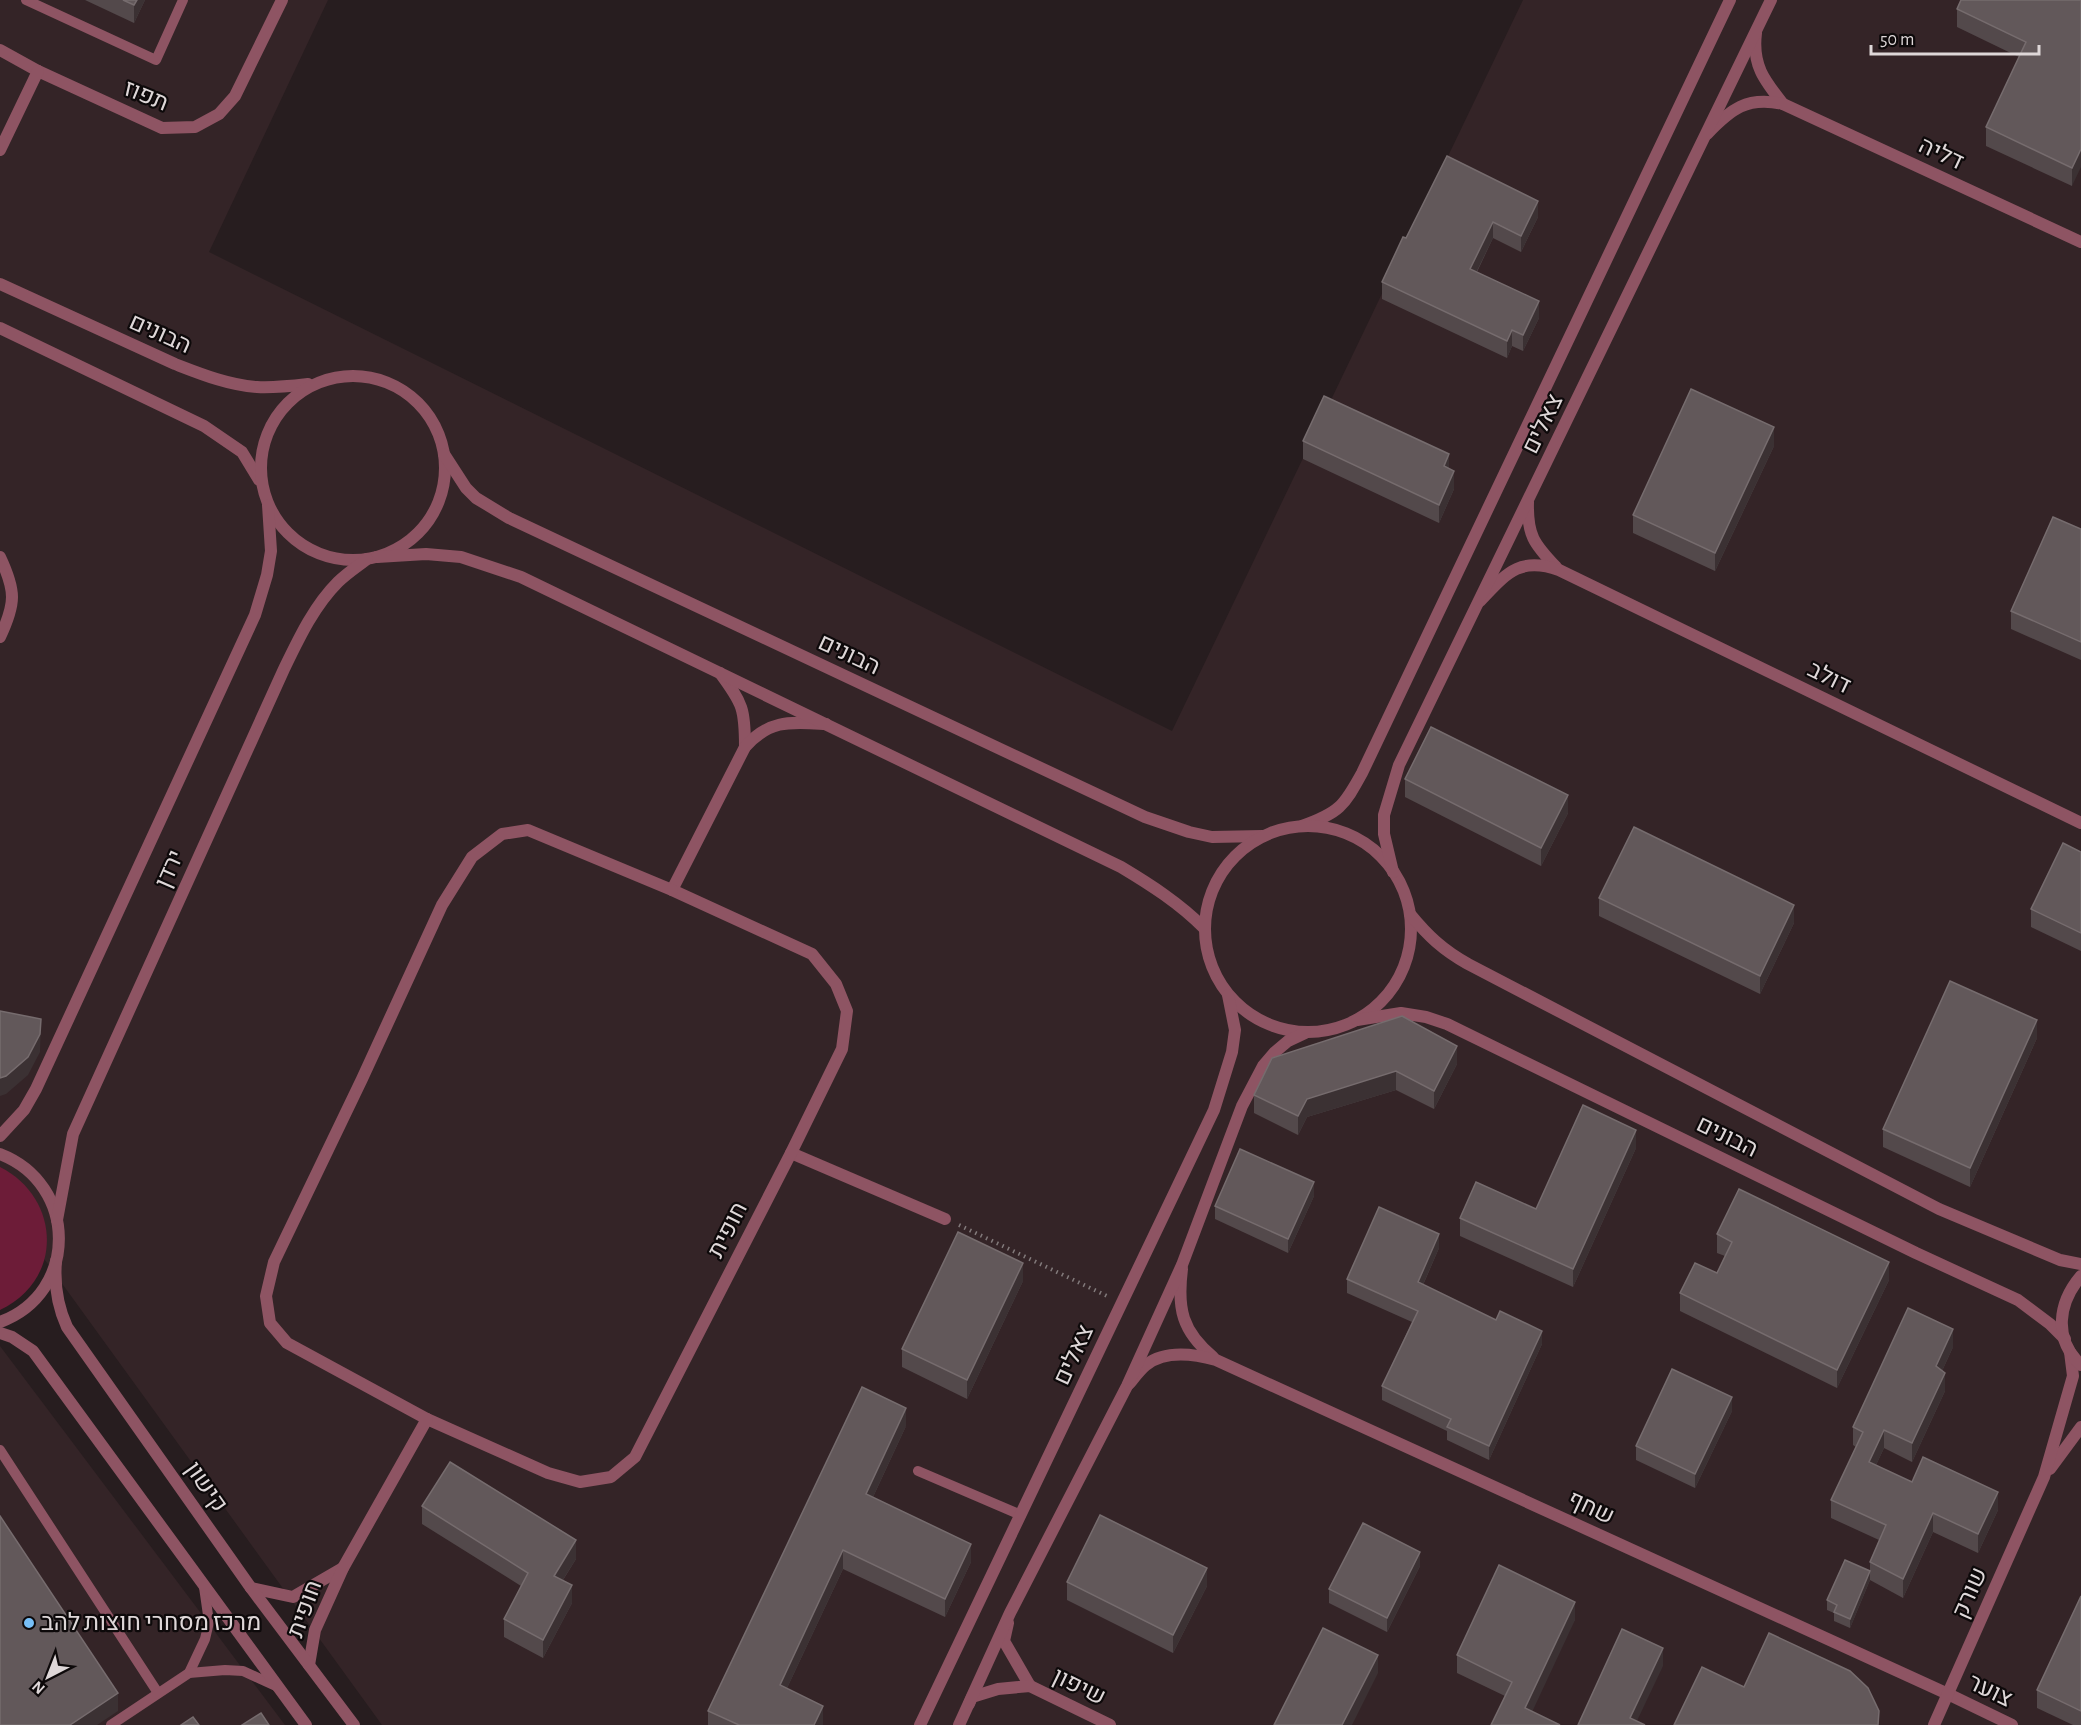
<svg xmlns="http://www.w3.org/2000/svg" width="2081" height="1725" font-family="'Alegreya Sans',Heebo,sans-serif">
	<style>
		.built { fill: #342427 }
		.green { fill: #6d1c38 }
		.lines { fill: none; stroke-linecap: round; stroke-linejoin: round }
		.path { stroke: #827a7b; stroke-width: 4; stroke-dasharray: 1.5 4.5; stroke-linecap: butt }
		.service { stroke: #8e5463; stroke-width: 10 }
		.minor { stroke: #8e5463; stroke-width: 12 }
		.tertiary { stroke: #8e5463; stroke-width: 12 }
		.wall { fill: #53494b }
		.shaded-wall { fill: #3b3133 }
		.building { fill: #62585a; stroke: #766c6e; stroke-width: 1.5 }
		.poi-dot { fill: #77bff7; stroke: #0d090a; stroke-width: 2 }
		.labels { text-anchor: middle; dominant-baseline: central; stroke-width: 4.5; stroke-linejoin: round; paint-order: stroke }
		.street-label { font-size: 24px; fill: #ded7d8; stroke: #0d090a }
		.poi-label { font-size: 24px; fill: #ded7d8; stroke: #0d090a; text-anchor: start }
	</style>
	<rect width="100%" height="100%" fill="#271d1f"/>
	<!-- built -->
	<g class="built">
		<path d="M0,0H328L209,252L1172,731L1523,0H2081V1725H382L0,1198Z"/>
		<path d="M0,1346L285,1725H0Z"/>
	</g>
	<!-- green -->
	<path class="green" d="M0,1167C61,1198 64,1280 0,1310Z"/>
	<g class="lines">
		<!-- path -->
		<path class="path" d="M959,1225L1107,1296"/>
		<!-- service -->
		<g class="service">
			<path d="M26,0L156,60L183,0"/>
			<path d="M0,1450L158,1693"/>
			<path d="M918,1471L1021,1515"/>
			<path d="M189,1673L205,1639L209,1622L204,1587"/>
			<path d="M111,1725L189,1673L225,1670L243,1671L278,1687"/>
		</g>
		<!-- minor -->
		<g class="minor">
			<path d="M1756,33C1752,65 1764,80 1783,104"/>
			<path d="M0,50L38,71L162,128L195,127L219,114L235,96L282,0"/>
			<path d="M1707,134C1731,109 1747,96 1783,104L2081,242"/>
			<path d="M0,150L38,71"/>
			<path d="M1528,502C1527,535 1534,544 1556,567"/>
			<path d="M0,557C16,591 16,603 0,637"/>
			<path d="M1480,601C1506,574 1519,556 1559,570L2081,823"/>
			<path d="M720,673C743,704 745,709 745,747"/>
			<path d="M791,1153L945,1219"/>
			<path d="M1182,1269C1177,1309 1182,1331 1213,1357"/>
			<path d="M1129,1384C1134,1378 1140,1370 1146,1365C1165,1350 1194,1354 1216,1360L1948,1694L2012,1725"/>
			<path d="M427,1419L548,1473L580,1482L611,1477L635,1457L791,1153L842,1049L847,1011L836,984L812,954L672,890L745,747C770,719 790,722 826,724"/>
			<path d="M2050,1469L2081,1427"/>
			<path d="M251,1588L293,1597L343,1568"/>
			<path d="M1008,1623L1004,1641L1030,1686"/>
			<path d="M309,1665L315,1630L343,1568L427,1419L287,1343L270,1323L266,1296L274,1262L362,1079L442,905L472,857L502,834L528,830L672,890"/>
			<path d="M969,1704L972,1697L998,1689L1030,1686L1110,1725"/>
			<path d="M1934,1725L2044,1477L2073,1376L2070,1352"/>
		</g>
		<!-- tertiary -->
		<g class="tertiary">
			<path d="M0,284L175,364C201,374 228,385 257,387C274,388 291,386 308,384"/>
			<path d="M0,328L204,426L242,452L259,480"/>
			<circle cx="353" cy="468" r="92"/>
			<path d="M444,454L466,488L476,498L509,518L1145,817L1189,832L1212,837L1263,836"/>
			<path d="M377,557L426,554L461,557L521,577L1121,867C1151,885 1179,903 1204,928"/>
			<path d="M1302,826C1339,813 1344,806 1362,773L1730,0"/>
			<circle cx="1308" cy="929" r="103"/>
			<path d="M1393,872L1384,834V815L1399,765L1771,0"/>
			<path d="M1410,914C1428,936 1443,950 1468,964L1939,1209L2060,1260L2081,1264"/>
			<path d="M1357,1020L1401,1013L1426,1017L1447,1024L1916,1253L2018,1300L2050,1324L2065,1339"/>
			<path d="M0,1136L24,1110L36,1089L255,615L267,575L271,551L268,505"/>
			<path d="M0,1154C78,1184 79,1293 0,1322"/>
			<path d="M57,1220L73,1134L284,669C299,638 314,606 338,582C347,573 358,566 367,559"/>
			<path d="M56,1261C54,1285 57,1305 67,1327L251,1588L354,1725"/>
			<path d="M2081,1276C2058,1303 2053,1339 2081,1365"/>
			<path d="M0,1333L12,1337L33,1351L306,1725"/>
			<path d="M920,1725L1214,1110L1232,1052L1235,1030L1228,995"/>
			<path d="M959,1725L1010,1613L1127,1386L1182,1265L1242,1106L1263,1066L1275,1052L1288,1041L1305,1033"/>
		</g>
	</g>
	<!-- wall -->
	<g class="wall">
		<path d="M85,0H145L134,23Z"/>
		<path d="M2081,0L2072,186L1986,146V127L2019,57L1957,27V9Z"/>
		<path d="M1447,156L1538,217L1521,252L1493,238L1477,272L1539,318L1523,351L1512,346L1507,358L1382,299V282L1406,238Z"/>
		<path d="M1303,441L1449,469L1454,489L1439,523L1303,459Z"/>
		<path d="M1774,446L1715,571L1633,533V515Z"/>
		<path d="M2081,529V660L2011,629V611Z"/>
		<path d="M1405,779L1568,813L1541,866L1405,797Z"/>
		<path d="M2081,852V951L2031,927V909Z"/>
		<path d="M1599,898L1794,923L1760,994L1599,916Z"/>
		<path d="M2037,1038L1970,1187L1883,1147V1129Z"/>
		<path d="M1272,1058L1457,1064L1434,1109L1396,1090L1307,1117L1298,1135L1254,1113V1095Z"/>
		<path d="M1636,1148L1573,1287L1460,1236V1218L1536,1209Z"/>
		<path d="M1314,1196L1288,1253L1215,1219V1206Z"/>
		<path d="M1717,1234L1889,1280L1837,1388L1680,1311V1293L1717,1273L1725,1256L1717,1253Z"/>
		<path d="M1439,1248L1423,1285L1542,1344L1489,1460L1447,1440V1431L1382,1400V1386L1412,1322L1347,1293V1279Z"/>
		<path d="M1023,1281L967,1399L902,1367V1349Z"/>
		<path d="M1953,1347L1942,1371L1945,1391L1912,1462L1884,1448L1876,1465L1912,1482L1998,1510L1978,1553L1933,1532L1903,1598L1870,1580L1850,1628L1834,1621V1613L1827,1610V1600L1870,1571V1562L1879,1540L1831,1518V1500L1856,1447L1853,1445V1427Z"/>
		<path d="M1732,1411L1695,1488L1636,1460V1446Z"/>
		<path d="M906,1426L873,1497L971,1562L945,1617L843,1569L787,1688L823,1724V1725H708V1711Z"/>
		<path d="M422,1506L576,1559L563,1580L572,1603L543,1658L504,1637V1619L521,1586L422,1524Z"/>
		<path d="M1420,1566L1387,1632L1329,1603V1589Z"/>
		<path d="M1067,1582L1207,1586L1173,1653L1067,1600Z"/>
		<path d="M2081,1596V1725H2073L2037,1708V1690Z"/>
		<path d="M1575,1620L1491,1725L1505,1696L1457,1673V1655Z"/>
	</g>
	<!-- shaded-wall -->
	<g class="shaded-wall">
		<path d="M137,0H145L134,23V5Z"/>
		<path d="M2081,149V167L2072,186V168Z"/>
		<path d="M1538,201V217L1521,252V236Z"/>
		<path d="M1493,222V238L1470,285V269Z"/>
		<path d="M1539,301V318L1523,351V335Z"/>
		<path d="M1512,330V346L1507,358V341Z"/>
		<path d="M1774,427V446L1715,571V553Z"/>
		<path d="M1449,454V473L1444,466Z"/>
		<path d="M1454,471V489L1439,523V505Z"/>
		<path d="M1568,795V813L1541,866V848Z"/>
		<path d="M1794,905V923L1760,994V976Z"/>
		<path d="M41,1019L40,1052L28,1075L6,1094L0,1096V1078Z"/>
		<path d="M2037,1020V1038L1970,1187V1168Z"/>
		<path d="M1457,1046V1064L1434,1109V1091Z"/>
		<path d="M1396,1071V1090L1307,1117L1298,1135V1116L1307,1099Z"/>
		<path d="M1636,1130V1148L1573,1287V1269Z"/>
		<path d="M1314,1182V1196L1288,1253V1239Z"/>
		<path d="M1439,1234V1248L1418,1296V1282Z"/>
		<path d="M1889,1262V1280L1837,1388V1370Z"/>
		<path d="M1023,1263V1281L967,1399V1380Z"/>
		<path d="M1953,1329V1347L1936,1384V1366Z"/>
		<path d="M1542,1331V1344L1489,1460V1446Z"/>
		<path d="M1945,1373V1391L1912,1462V1443Z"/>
		<path d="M1732,1397V1411L1695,1488V1474Z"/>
		<path d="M906,1408V1426L866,1512V1494Z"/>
		<path d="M1884,1430V1448L1869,1480V1462Z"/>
		<path d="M1998,1492V1510L1978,1553V1534Z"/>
		<path d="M1933,1513V1532L1903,1598V1579Z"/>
		<path d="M576,1540V1559L554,1594V1576Z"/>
		<path d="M971,1544V1562L945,1617V1599Z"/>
		<path d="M843,1550V1569L780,1703V1685Z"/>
		<path d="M1420,1552V1566L1387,1632V1618Z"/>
		<path d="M1207,1568V1586L1173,1653V1635Z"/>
		<path d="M1870,1571V1580L1850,1628V1619Z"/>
		<path d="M572,1585V1603L543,1658V1640Z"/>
		<path d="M1575,1602V1620L1526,1725L1525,1708Z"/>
		<path d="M1663,1648V1666L1635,1725L1630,1718Z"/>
		<path d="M1378,1655V1673L1352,1725H1342Z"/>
		<path d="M118,1693V1711L97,1725H70Z"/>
		<path d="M823,1706V1725H814Z"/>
	</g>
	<!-- building -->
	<g class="building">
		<path d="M123,0H137L134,5Z"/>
		<path d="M1961,0H2081V149L2072,168L1986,127L2026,42L1957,9Z"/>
		<path d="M1447,156L1538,201L1521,236L1493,222L1470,269L1539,301L1523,335L1512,330L1507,341L1382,282L1403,237L1406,238Z"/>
		<path d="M1691,389L1774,427L1715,553L1633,515Z"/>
		<path d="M1324,396L1449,454L1444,466L1454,471L1439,505L1303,441Z"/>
		<path d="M2053,517L2081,529V642L2011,611Z"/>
		<path d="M1431,727L1568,795L1541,848L1405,779Z"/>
		<path d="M1634,827L1794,905L1760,976L1599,898Z"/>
		<path d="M2063,843L2081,852V933L2031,909Z"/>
		<path d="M1950,981L2037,1020L1970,1168L1883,1129Z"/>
		<path d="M0,1011L41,1019L40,1034L28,1057L6,1076L0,1078Z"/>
		<path d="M1402,1016L1457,1046L1434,1091L1396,1071L1307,1099L1298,1116L1254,1095L1272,1058Z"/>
		<path d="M1583,1105L1636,1130L1573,1269L1460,1218L1476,1182L1536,1209Z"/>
		<path d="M1240,1149L1314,1182L1288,1239L1215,1206Z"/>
		<path d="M1739,1189L1889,1262L1837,1370L1680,1293L1695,1263L1717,1273L1732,1242L1717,1234Z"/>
		<path d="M1379,1207L1439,1234L1418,1282L1496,1320L1500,1311L1542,1331L1489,1446L1447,1427L1451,1419L1382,1386L1418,1311L1347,1279Z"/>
		<path d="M958,1232L1023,1263L967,1380L902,1349Z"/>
		<path d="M1908,1308L1953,1329L1936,1366L1945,1373L1912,1443L1884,1430L1869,1462L1912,1482L1923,1457L1998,1492L1978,1534L1933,1513L1903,1579L1870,1562L1886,1525L1831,1500L1863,1432L1853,1427Z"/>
		<path d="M1672,1369L1732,1397L1695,1474L1636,1446Z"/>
		<path d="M862,1387L906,1408L866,1494L971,1544L945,1599L843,1550L780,1685L823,1706L814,1725H739L708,1711Z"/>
		<path d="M450,1462L576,1540L554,1576L572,1585L543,1640L504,1619L528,1573L422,1506Z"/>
		<path d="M1100,1515L1207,1568L1173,1635L1067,1582Z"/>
		<path d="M0,1516L118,1693L70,1725H0Z"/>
		<path d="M1363,1523L1420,1552L1387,1618L1329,1589Z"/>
		<path d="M1845,1560L1870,1571L1850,1619L1834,1612L1837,1605L1827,1600Z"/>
		<path d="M1499,1565L1575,1602L1525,1708L1560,1725H1491L1512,1682L1457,1655Z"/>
		<path d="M2081,1596V1711L2037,1690Z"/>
		<path d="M1323,1628L1378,1655L1342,1725H1274Z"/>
		<path d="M1622,1629L1663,1648L1630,1718L1645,1725H1578Z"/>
		<path d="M1769,1633L1850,1671L1868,1688L1879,1711L1878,1725H1674L1702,1667L1744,1687Z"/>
		<path d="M261,1713L269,1725H242Z"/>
		<path d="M193,1717L199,1725H181Z"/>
	</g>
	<!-- markers -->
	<circle class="poi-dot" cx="29" cy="1623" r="6"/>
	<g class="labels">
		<!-- street labels -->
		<g class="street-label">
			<text transform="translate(146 96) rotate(22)">תפוז</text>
			<text transform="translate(1941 154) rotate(25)">דליה</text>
			<text transform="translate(160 334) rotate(24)">הבונים</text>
			<text transform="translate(1543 424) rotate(-64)">צאלים</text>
			<text transform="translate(849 655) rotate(25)">הבונים</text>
			<text transform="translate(1829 678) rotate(26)">דולב</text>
			<text transform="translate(170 869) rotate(-66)">ירדן</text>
			<text transform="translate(1727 1137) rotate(26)">הבונים</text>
			<text transform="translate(728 1230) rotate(-63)">חופית</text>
			<text transform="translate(1074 1355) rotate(-65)">צאלים</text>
			<text transform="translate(206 1487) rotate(55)">קישון</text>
			<text transform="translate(1591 1508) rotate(25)">שחף</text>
			<text transform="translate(1970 1593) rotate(-66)">שורק</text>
			<text transform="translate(305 1609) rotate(-70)">חופית</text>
			<text transform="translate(1079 1687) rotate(26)">שיפון</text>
			<text transform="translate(1990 1691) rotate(26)">צוער</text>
		</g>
		<!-- poi labels -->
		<g class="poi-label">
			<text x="41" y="1623">מרכז מסחרי חוצות להב</text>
		</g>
	</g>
	<!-- north arrow -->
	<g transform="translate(48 1677) rotate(222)" stroke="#0d090a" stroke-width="4.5" paint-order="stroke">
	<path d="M0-4.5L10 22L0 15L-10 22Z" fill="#ded7d8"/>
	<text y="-9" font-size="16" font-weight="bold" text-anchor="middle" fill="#ded7d8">N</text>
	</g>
	<!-- scale -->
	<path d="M1871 45v9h168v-9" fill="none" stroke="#ded7d8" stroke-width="3"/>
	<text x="1880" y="45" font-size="18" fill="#ded7d8" stroke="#0d090a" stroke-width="4.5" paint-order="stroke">50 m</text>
</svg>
